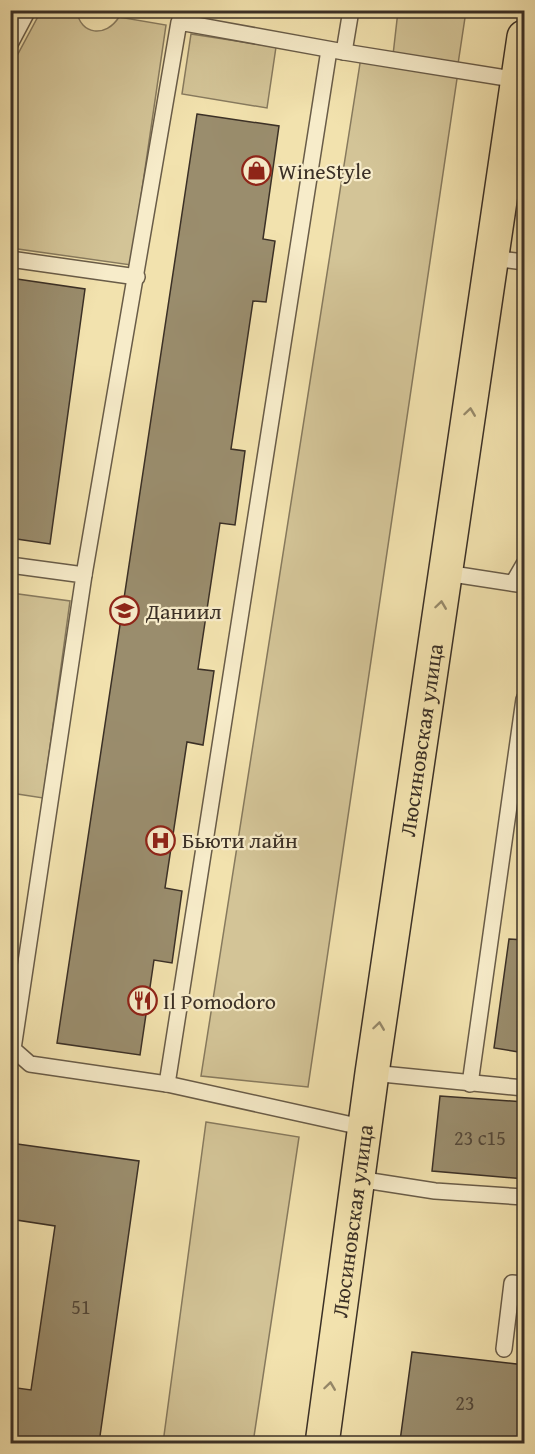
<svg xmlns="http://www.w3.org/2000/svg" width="535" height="1454" font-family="'Gentium Book Plus',serif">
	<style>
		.green { fill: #d3c497; stroke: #877a5e; stroke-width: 1.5 }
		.building { fill: #9a8d6d; stroke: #3b3026; stroke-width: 1.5 }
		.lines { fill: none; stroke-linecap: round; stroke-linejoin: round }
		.lane-casing { stroke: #695c48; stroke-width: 18 }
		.primary-casing { stroke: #3b3026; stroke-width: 36 }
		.lane { stroke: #f7ecca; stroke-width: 15 }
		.primary { stroke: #f2e2ae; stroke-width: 33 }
		.oneway { stroke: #96896a }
		.labels { text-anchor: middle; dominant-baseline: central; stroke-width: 4.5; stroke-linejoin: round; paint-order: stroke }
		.number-label { font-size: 20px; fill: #534738 }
		.poi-label { font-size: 22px; fill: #3b3026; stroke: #f7ecca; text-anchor: start }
		.street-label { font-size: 22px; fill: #3b3026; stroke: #f7ecca }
	</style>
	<rect width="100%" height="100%" fill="#f2e2ae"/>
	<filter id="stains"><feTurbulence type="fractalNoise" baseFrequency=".00333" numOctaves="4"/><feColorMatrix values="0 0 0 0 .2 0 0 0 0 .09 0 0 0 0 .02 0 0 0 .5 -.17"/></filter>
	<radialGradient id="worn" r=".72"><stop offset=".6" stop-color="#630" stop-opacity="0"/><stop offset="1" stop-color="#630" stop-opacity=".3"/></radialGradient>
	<!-- green -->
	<g class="green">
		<path d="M41,11H77C80,35 106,38 119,17L166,25L131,265L11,248V67Z"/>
		<path d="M398,11H466L458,64L393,55Z"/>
		<path d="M191,34L276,47L267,108L182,94Z"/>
		<path d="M361,57L458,72L308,1087L201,1076Z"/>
		<path d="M11,593L70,601L43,798L11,793Z"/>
		<path d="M206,1122L299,1137L253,1443H163Z"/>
	</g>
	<!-- building -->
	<g class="building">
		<path d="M197,114L279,126L263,239L275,241L266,302L253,301L231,449L245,451L235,525L220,523L198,669L214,671L203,745L187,742L165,888L182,891L172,963L154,960L140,1055L57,1043Z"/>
		<path d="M10,278L85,289L50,544L10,538Z"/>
		<path d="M509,939L525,940V1053L494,1048Z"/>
		<path d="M440,1096L525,1102V1179L432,1171Z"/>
		<path d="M10,1143L139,1161L99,1443H10V1387L31,1390L55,1226L10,1219Z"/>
		<path d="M412,1352L525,1365V1441L510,1439L509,1443H418L400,1441Z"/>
	</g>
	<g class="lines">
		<defs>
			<g id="lane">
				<path d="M10,44L28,10"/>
				<path d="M344,52L351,10"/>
				<path d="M492,258L524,262"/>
				<path d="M10,259L137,277"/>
				<path d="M10,565L84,575L13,1049L30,1064L167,1084L366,1128"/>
				<path d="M446,573L524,585"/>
				<path d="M84,575L179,22L344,52L518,80"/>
				<path d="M513,583L524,564"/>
				<path d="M372,1073L524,1088"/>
				<path d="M167,1084L329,50"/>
				<path d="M470,1084L524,699"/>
				<path d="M358,1179L435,1191L524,1197"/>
				<path d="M504,1349L512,1283L524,1284"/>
			</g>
			<g id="primary">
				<path id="s1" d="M322,1444L372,1073L524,37"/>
			</g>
		</defs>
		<!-- lane casing -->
		<use href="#lane" class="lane-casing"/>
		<!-- primary casing -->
		<use href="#primary" class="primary-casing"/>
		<!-- lane -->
		<use href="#lane" class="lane"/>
		<!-- primary -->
		<use href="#primary" class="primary"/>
	</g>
	<!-- one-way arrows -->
	<defs><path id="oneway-chevron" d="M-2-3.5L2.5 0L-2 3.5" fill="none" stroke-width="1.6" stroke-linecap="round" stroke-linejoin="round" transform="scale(1.5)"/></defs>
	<g class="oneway">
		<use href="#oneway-chevron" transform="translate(470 412) rotate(-82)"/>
		<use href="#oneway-chevron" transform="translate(441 605) rotate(-82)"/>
		<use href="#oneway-chevron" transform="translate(379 1026) rotate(-82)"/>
		<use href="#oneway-chevron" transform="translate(330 1386) rotate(-82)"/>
	</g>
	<!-- icons -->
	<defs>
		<symbol id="shop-ring" viewBox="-11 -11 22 22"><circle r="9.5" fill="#f7ecca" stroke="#8f2418" stroke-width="1.5"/><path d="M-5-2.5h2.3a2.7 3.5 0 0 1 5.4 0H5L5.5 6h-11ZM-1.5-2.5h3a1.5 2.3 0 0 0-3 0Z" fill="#8f2418"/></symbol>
		<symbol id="school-ring" viewBox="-11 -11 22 22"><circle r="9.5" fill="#f7ecca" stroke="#8f2418" stroke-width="1.5"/><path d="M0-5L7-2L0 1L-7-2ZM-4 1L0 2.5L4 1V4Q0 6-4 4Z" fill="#8f2418"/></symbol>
		<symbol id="hospital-ring" viewBox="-11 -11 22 22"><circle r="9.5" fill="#f7ecca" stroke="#8f2418" stroke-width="1.5"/><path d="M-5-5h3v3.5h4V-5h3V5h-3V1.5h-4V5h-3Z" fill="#8f2418"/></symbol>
		<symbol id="restaurant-ring" viewBox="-11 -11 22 22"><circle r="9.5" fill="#f7ecca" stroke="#8f2418" stroke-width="1.5"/><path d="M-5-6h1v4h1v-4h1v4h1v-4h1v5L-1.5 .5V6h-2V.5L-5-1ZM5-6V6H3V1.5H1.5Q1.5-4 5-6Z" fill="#8f2418"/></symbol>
	</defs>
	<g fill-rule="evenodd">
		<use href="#shop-ring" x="240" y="154" width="33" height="33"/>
		<use href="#school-ring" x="108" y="594" width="33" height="33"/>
		<use href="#hospital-ring" x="144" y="824" width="33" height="33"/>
		<use href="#restaurant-ring" x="126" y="984" width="33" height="33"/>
	</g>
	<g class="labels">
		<!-- number labels -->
		<g class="number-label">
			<text x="480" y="1137">23 с15</text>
			<text x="81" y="1306">51</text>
			<text x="465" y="1402">23</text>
		</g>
		<!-- poi labels -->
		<g class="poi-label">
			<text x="278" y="171">WineStyle</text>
			<text x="146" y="611">Даниил</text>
			<text x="182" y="840">Бьюти лайн</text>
			<text x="163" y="1001">Il Pomodoro</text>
		</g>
		<!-- street labels -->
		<g class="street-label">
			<text stroke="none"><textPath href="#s1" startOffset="711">Люсиновская улица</textPath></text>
			<text stroke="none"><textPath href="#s1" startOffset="225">Люсиновская улица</textPath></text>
		</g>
	</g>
	<!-- margin -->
	<rect width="535" height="1454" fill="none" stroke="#f2e2ae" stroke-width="36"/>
	<rect x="12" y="12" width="511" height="1430" fill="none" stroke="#3b3026" stroke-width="3"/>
	<rect x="18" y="18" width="499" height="1418" fill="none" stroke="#3b3026" stroke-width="1.5"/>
	<rect width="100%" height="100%" filter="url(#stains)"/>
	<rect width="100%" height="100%" fill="url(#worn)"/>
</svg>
